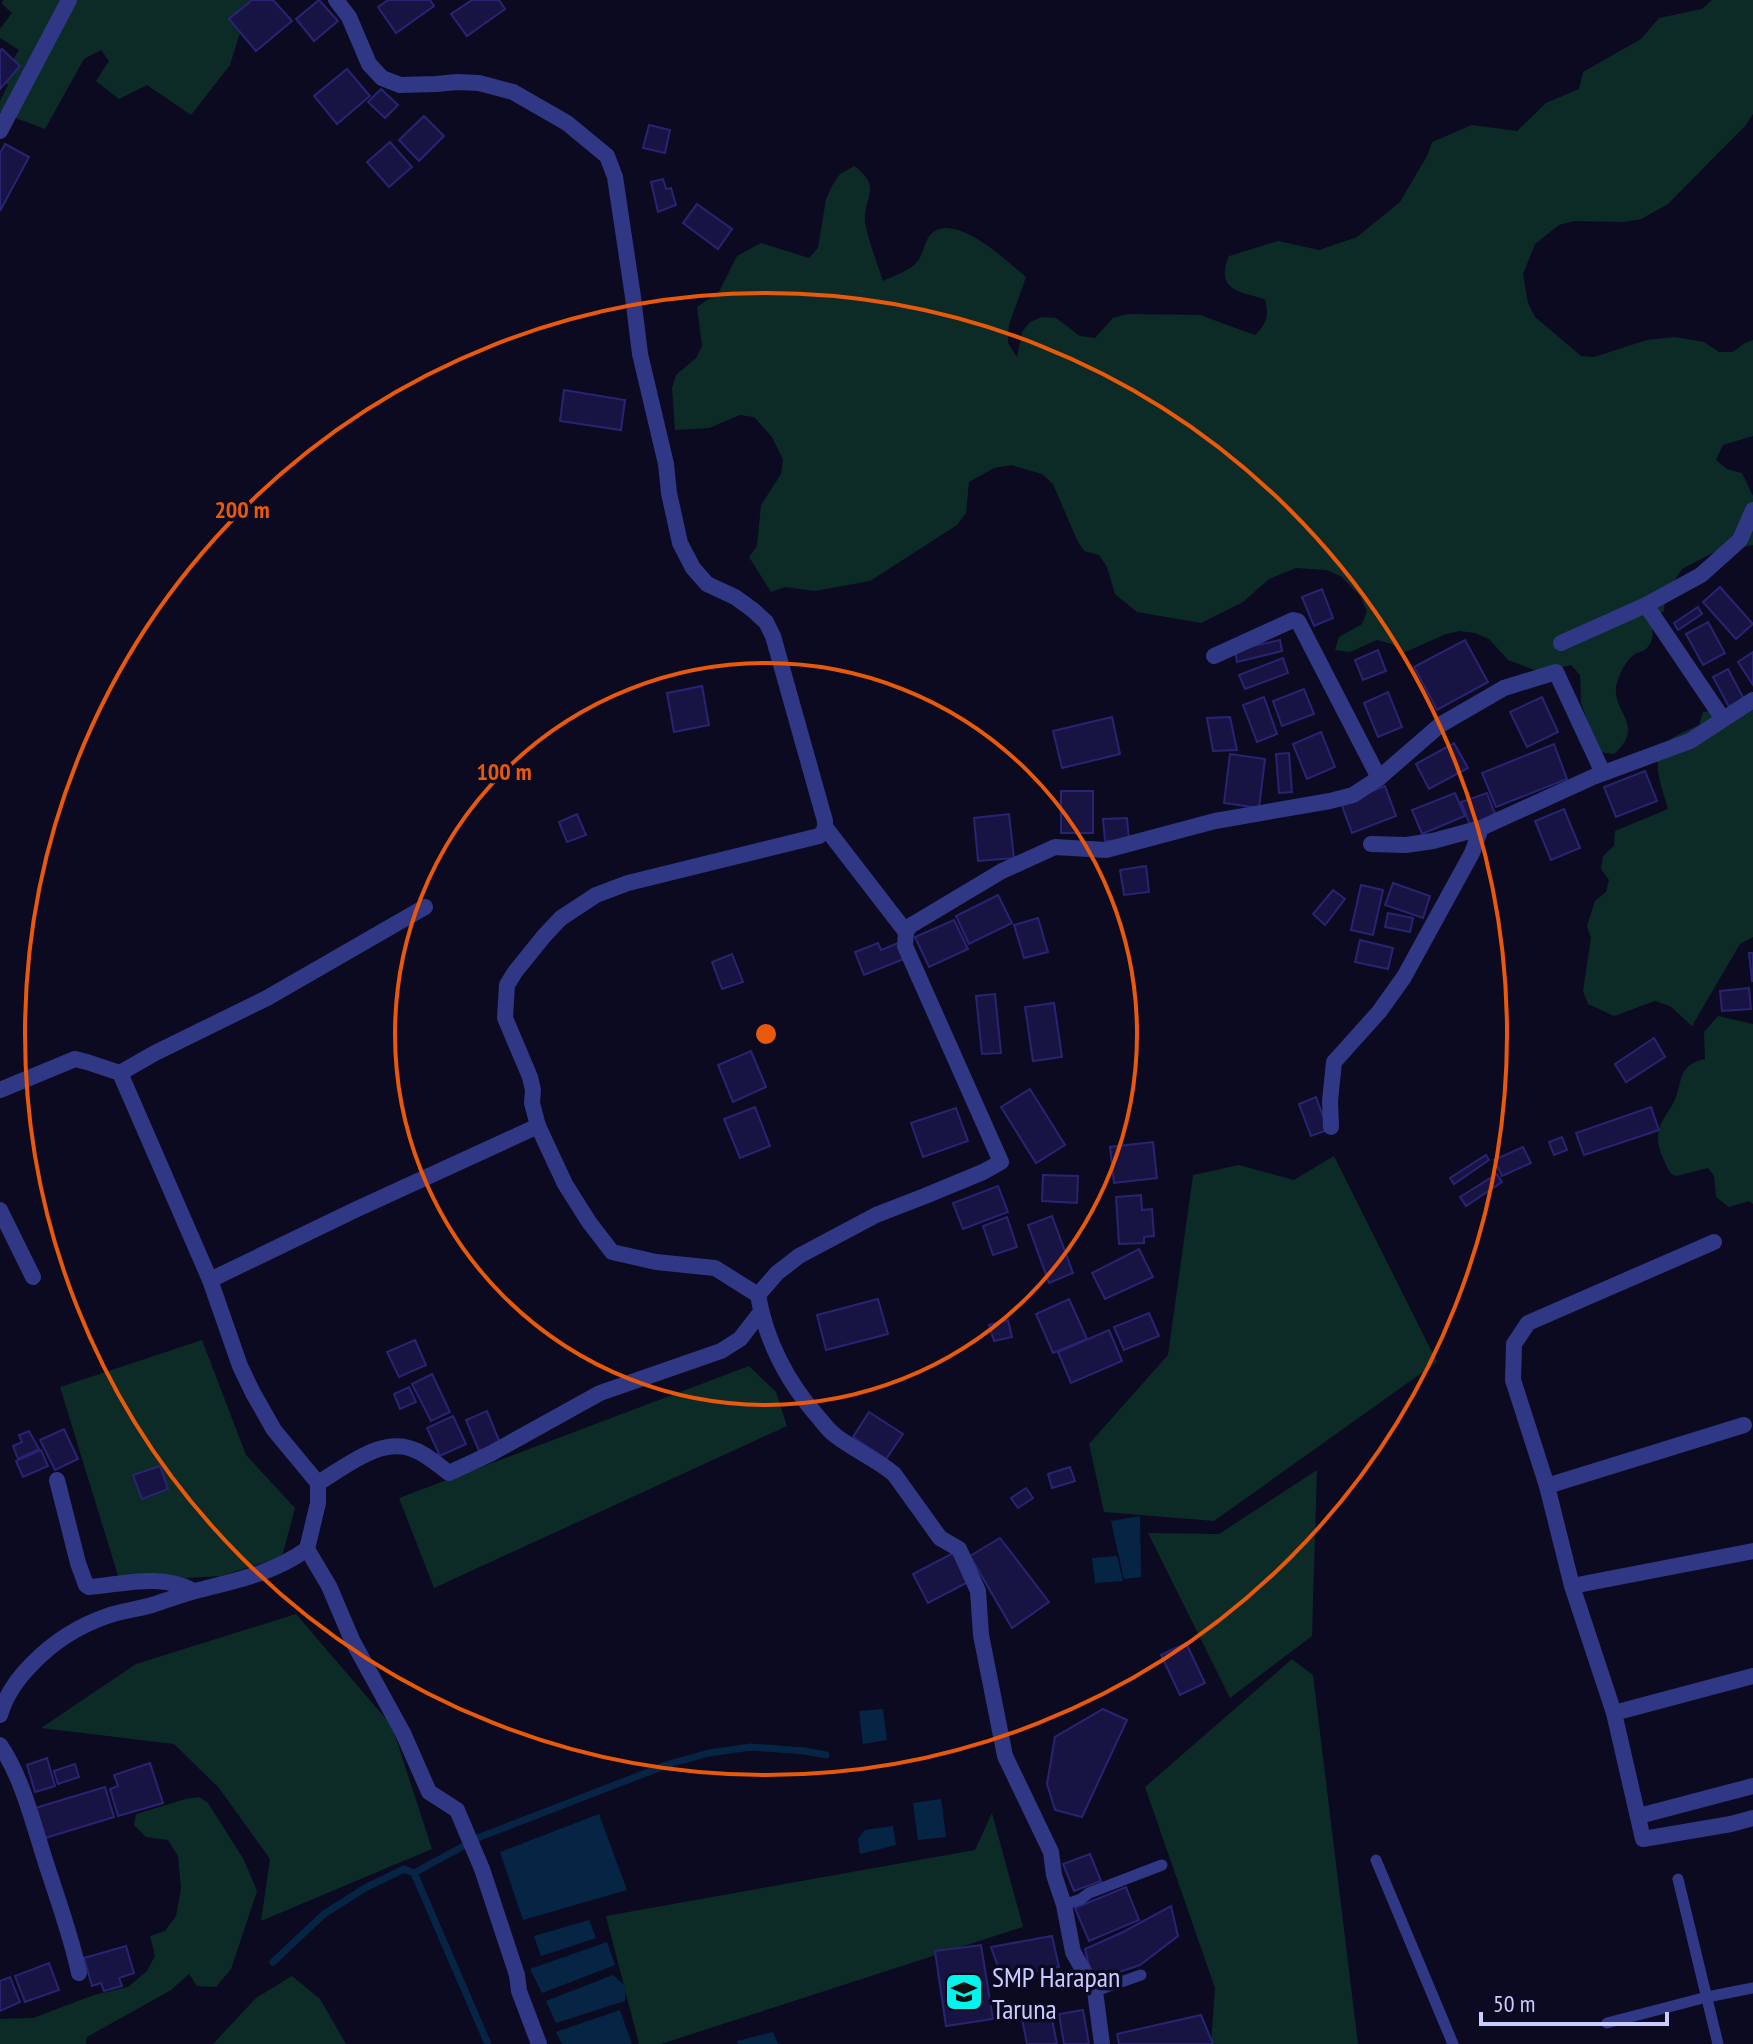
<svg xmlns="http://www.w3.org/2000/svg" width="1753" height="2044" font-family="'PT Sans Narrow',sans-serif">
	<style>
		.green { fill: #0d2b26 }
		.water { fill: #062544 }
		.lines { fill: none; stroke-linecap: round; stroke-linejoin: round }
		.stream { stroke: #062544; stroke-width: 7 }
		.building { fill: #171444; stroke: #282472; stroke-width: 2 }
		.lane { stroke: #303885; stroke-width: 11 }
		.street { stroke: #303885; stroke-width: 16 }
		.ring { fill: none; stroke: #e8590c; stroke-width: 4 }
		.labels { text-anchor: middle; dominant-baseline: central; stroke-width: 7; stroke-linejoin: round; paint-order: stroke }
		.poi-label { font-size: 28px; fill: #cacbff; stroke: #0b0a21; text-anchor: start }
		.centre { fill: #e8590c; stroke: #0b0a21; stroke-width: 4 }
		.ring-label { font-size: 24px; text-anchor: middle; font-weight: bold; fill: #e8590c; stroke: #0b0a21; stroke-width: 7; stroke-linejoin: round; paint-order: stroke }
	</style>
	<rect width="100%" height="100%" fill="#0b0a21"/>
	<!-- green -->
	<g class="green">
		<path d="M3,0H250L230,65L191,115L147,85L119,99L96,81L109,61L101,50L84,59L45,129L0,112V101L8,85L1,80L19,50L0,38V29L12,13L2,4Z"/>
		<path d="M1712,0H1753V114L1745,126L1668,204L1641,219L1624,222L1574,221L1559,225L1535,244L1523,274L1528,303L1535,317L1581,356L1594,357L1647,340L1675,337L1704,342L1719,352H1733L1745,343L1753,340V436L1723,445L1716,460L1727,469L1742,473L1753,496V545L1737,548H1722L1682,569L1665,595L1664,611L1651,619C1653,630 1655,640 1646,649C1643,652 1638,652 1635,654C1628,658 1620,672 1618,680C1606,710 1649,723 1614,754L1599,752L1581,703L1580,675L1571,665L1540,672L1508,660L1489,639L1475,633L1460,631L1446,634L1403,653L1392,644L1377,640L1350,652L1335,650L1339,637L1362,624L1367,611L1360,596L1341,576L1326,570L1296,568L1269,579L1243,602L1201,623L1137,612L1115,594L1107,567L1099,555L1084,551L1077,540L1053,484L1042,474L1011,465L994,468L969,482L966,513L957,525L870,581L815,591L785,587L771,592L749,557L757,546L761,505L781,474L783,460L772,437L754,417L740,415L709,428L675,430L672,388L676,375L696,358L702,346L697,307L719,292L737,256L761,243L809,258L818,248L826,199L832,186L840,174L854,166C886,189 859,201 866,227C870,245 877,263 883,281C891,277 911,270 916,263C925,254 923,238 935,231C960,216 1008,262 1026,277L1009,325L1008,343L1017,357L1022,332L1030,322L1042,317L1056,318L1080,336L1095,338L1113,318L1127,314L1200,315L1255,335C1267,324 1269,315 1265,299C1238,292 1215,289 1229,256L1278,241L1319,250L1357,237L1400,202L1427,156L1432,142L1472,125L1517,131L1546,103L1579,89L1583,72L1641,39L1659,18L1702,9Z"/>
		<path d="M1753,706V937L1740,944L1692,1026L1670,1006L1655,1001L1614,1016L1588,1004L1583,991L1591,938L1587,926L1595,901L1606,892L1609,880L1601,869L1603,856L1614,846L1615,831L1668,809C1663,790 1650,762 1664,745C1672,736 1688,730 1699,725L1703,712Z"/>
		<path d="M1718,1016L1753,1024V1204L1749,1201L1729,1207L1716,1197L1714,1176L1708,1168L1676,1176L1670,1173C1664,1160 1655,1145 1659,1130C1661,1121 1669,1111 1674,1102C1683,1082 1677,1065 1705,1059L1704,1032Z"/>
		<path d="M1334,1156L1437,1362L1214,1521L1104,1512L1089,1444L1168,1355L1193,1175L1239,1165L1294,1180Z"/>
		<path d="M202,1340L246,1455L295,1508L282,1557L221,1576L120,1582L60,1387Z"/>
		<path d="M749,1366L776,1392L787,1426L434,1588L399,1498Z"/>
		<path d="M1317,1470L1312,1636L1230,1698L1148,1533L1219,1534Z"/>
		<path d="M296,1614L392,1726L432,1849L261,1921L270,1859L219,1788L174,1744L41,1728L136,1664Z"/>
		<path d="M1292,1659L1313,1675L1358,2044H1211L1215,1988L1145,1787Z"/>
		<path d="M199,1797L208,1803L244,1860L257,1891L231,1969L216,1987L197,1986L189,1974L171,1990L87,2037L86,2044H0V2019L33,2018L94,1995L128,1987L147,1971L155,1956L150,1936L165,1931L176,1916L181,1889L178,1856L168,1840L146,1837L134,1825L136,1814L186,1799Z"/>
		<path d="M992,1813L1023,1927L661,2044H639L606,1916L975,1850Z"/>
		<path d="M292,1976L320,1999L346,2044H213L256,1998Z"/>
	</g>
	<!-- water -->
	<g class="water">
		<path d="M1140,1516L1141,1577L1124,1579L1111,1521Z"/>
		<path d="M1117,1556L1123,1581L1095,1583L1092,1558Z"/>
		<path d="M883,1709L887,1740L863,1744L859,1711Z"/>
		<path d="M941,1799L946,1837L918,1840L913,1803Z"/>
		<path d="M599,1814L627,1890L523,1920L500,1852Z"/>
		<path d="M893,1826L896,1845L860,1854L858,1839L865,1830Z"/>
		<path d="M589,1920L596,1938L541,1956L534,1936Z"/>
		<path d="M607,1942L615,1965L542,1993L530,1969Z"/>
		<path d="M613,1975L626,1987L625,2001L556,2023L546,2001Z"/>
		<path d="M620,2010L632,2044H562L556,2032Z"/>
		<path d="M773,2032L778,2044H738L737,2041Z"/>
	</g>
	<g class="lines">
		<!-- stream -->
		<g class="stream">
			<path d="M414,1873L480,1837L669,1764L709,1753L751,1747L805,1751L826,1755"/>
			<path d="M273,1962L324,1914L365,1888L404,1869L414,1873L488,2044"/>
		</g>
	</g>
	<!-- building -->
	<g class="building">
		<path d="M252,0H273L292,21L256,51L229,19Z"/>
		<path d="M319,0L338,21L314,41L296,19Z"/>
		<path d="M388,0H430L434,6L396,33L378,7Z"/>
		<path d="M472,0H499L505,9L467,36L451,14Z"/>
		<path d="M2,49L20,66L0,89V51Z"/>
		<path d="M347,69L370,96L337,124L314,96Z"/>
		<path d="M381,89L398,105L385,118L368,102Z"/>
		<path d="M424,116L444,136L419,161L399,140Z"/>
		<path d="M649,125L670,130L665,153L643,148Z"/>
		<path d="M390,142L412,167L389,187L367,162Z"/>
		<path d="M5,144L29,157L0,211V153Z"/>
		<path d="M663,179L666,189L671,188L676,205L658,212L651,182Z"/>
		<path d="M697,204L732,229L718,249L683,223Z"/>
		<path d="M564,390L625,400L621,430L560,421Z"/>
		<path d="M1720,587L1753,624L1736,639L1703,602Z"/>
		<path d="M1322,589L1333,618L1314,626L1302,597Z"/>
		<path d="M1698,607L1702,614L1678,630L1674,623Z"/>
		<path d="M1708,622L1725,653L1703,665L1686,634Z"/>
		<path d="M1280,640L1282,651L1237,662L1235,650Z"/>
		<path d="M1465,640L1488,682L1437,710L1414,667Z"/>
		<path d="M1378,650L1386,671L1363,680L1355,660Z"/>
		<path d="M1753,652V685L1738,662Z"/>
		<path d="M1283,658L1288,673L1245,689L1239,675Z"/>
		<path d="M1728,669L1744,699L1729,707L1713,677Z"/>
		<path d="M702,686L709,725L674,732L667,693Z"/>
		<path d="M1304,689L1314,714L1282,726L1273,701Z"/>
		<path d="M1388,692L1402,727L1378,737L1364,703Z"/>
		<path d="M1264,697L1277,734L1257,742L1243,705Z"/>
		<path d="M1542,697L1558,732L1527,747L1510,712Z"/>
		<path d="M1112,717L1120,754L1062,768L1053,731Z"/>
		<path d="M1230,717L1237,750L1213,751L1207,718Z"/>
		<path d="M1321,732L1335,767L1307,779L1293,744Z"/>
		<path d="M1454,743L1468,768L1429,789L1416,764Z"/>
		<path d="M1554,744L1567,779L1496,807L1482,773Z"/>
		<path d="M1289,753L1292,792L1279,793L1276,754Z"/>
		<path d="M1230,754L1265,759L1259,808L1224,803Z"/>
		<path d="M1645,771L1657,801L1616,817L1604,787Z"/>
		<path d="M1385,786L1396,816L1352,833L1341,803Z"/>
		<rect x="1061" y="791" width="32" height="42"/>
		<path d="M1455,793L1465,816L1422,834L1412,810Z"/>
		<path d="M1487,793L1497,819L1471,828L1461,802Z"/>
		<path d="M1564,809L1580,848L1551,860L1535,821Z"/>
		<path d="M577,814L586,835L567,842L559,822Z"/>
		<path d="M1009,814L1014,858L978,861L974,818Z"/>
		<path d="M1127,818L1129,840L1105,841L1103,819Z"/>
		<path d="M1146,866L1149,892L1124,895L1120,870Z"/>
		<path d="M1393,883L1430,896L1423,918L1385,905Z"/>
		<path d="M1361,885L1383,890L1373,935L1351,930Z"/>
		<path d="M1333,890L1345,899L1325,925L1313,914Z"/>
		<path d="M998,895L1012,923L969,944L956,916Z"/>
		<path d="M1388,913L1413,918L1410,932L1385,927Z"/>
		<path d="M1038,918L1048,952L1024,958L1014,925Z"/>
		<path d="M954,920L968,949L929,967L915,937Z"/>
		<path d="M1360,940L1393,948L1388,969L1355,962Z"/>
		<path d="M878,943L881,950L898,943L904,959L864,975L855,952Z"/>
		<path d="M1749,953H1753V981H1752Z"/>
		<path d="M732,954L743,982L722,989L712,962Z"/>
		<path d="M1749,988L1751,1009L1722,1011L1720,991Z"/>
		<path d="M995,994L1001,1053L982,1054L976,996Z"/>
		<path d="M1054,1003L1062,1057L1033,1061L1025,1007Z"/>
		<path d="M1654,1038L1665,1057L1626,1082L1615,1064Z"/>
		<path d="M751,1051L766,1087L733,1102L718,1065Z"/>
		<path d="M1030,1089L1065,1145L1036,1163L1001,1107Z"/>
		<path d="M1316,1097L1328,1130L1311,1136L1299,1104Z"/>
		<path d="M755,1107L770,1146L740,1158L724,1119Z"/>
		<path d="M1651,1107L1659,1130L1584,1155L1576,1133Z"/>
		<path d="M956,1108L968,1141L923,1157L911,1123Z"/>
		<path d="M1562,1137L1567,1150L1554,1155L1549,1142Z"/>
		<path d="M1153,1142L1157,1178L1114,1183L1110,1147Z"/>
		<path d="M1523,1147L1531,1163L1502,1176L1494,1160Z"/>
		<path d="M1486,1155L1489,1160L1454,1184L1450,1178Z"/>
		<path d="M1497,1174L1502,1182L1466,1206L1460,1197Z"/>
		<path d="M1043,1175L1078,1176L1077,1203L1042,1201Z"/>
		<path d="M998,1186L1008,1212L963,1229L953,1203Z"/>
		<path d="M1141,1195L1142,1210L1152,1209L1154,1236L1144,1237V1243L1119,1244L1116,1197Z"/>
		<path d="M1052,1216L1073,1273L1049,1283L1028,1225Z"/>
		<path d="M1007,1217L1017,1247L993,1255L983,1226Z"/>
		<path d="M1139,1249L1153,1277L1105,1299L1092,1273Z"/>
		<path d="M878,1299L888,1334L826,1350L817,1315Z"/>
		<path d="M1069,1299L1087,1339L1053,1353L1036,1314Z"/>
		<path d="M1149,1313L1159,1336L1124,1350L1114,1327Z"/>
		<path d="M1008,1320L1012,1337L994,1341L989,1325Z"/>
		<path d="M1109,1330L1122,1361L1071,1383L1058,1352Z"/>
		<path d="M415,1340L426,1365L399,1377L387,1352Z"/>
		<path d="M432,1374L450,1412L431,1421L412,1384Z"/>
		<path d="M409,1387L416,1402L400,1409L394,1394Z"/>
		<path d="M487,1411L500,1443L479,1451L466,1420Z"/>
		<path d="M869,1412L903,1434L886,1459L853,1437Z"/>
		<path d="M453,1416L466,1444L440,1456L427,1428Z"/>
		<path d="M64,1429L78,1459L55,1470L40,1440Z"/>
		<path d="M29,1431L39,1449L18,1459L13,1446L22,1442L19,1435Z"/>
		<path d="M41,1450L48,1466L23,1477L16,1461Z"/>
		<path d="M160,1466L168,1489L142,1499L133,1475Z"/>
		<path d="M1070,1467L1075,1481L1052,1488L1048,1474Z"/>
		<path d="M1026,1488L1033,1498L1018,1508L1011,1498Z"/>
		<path d="M1000,1538L1049,1602L1012,1628L970,1556Z"/>
		<path d="M955,1552L970,1581L928,1603L913,1574Z"/>
		<path d="M1186,1643L1205,1683L1180,1695L1161,1655Z"/>
		<path d="M1103,1709L1127,1720L1082,1817L1055,1810L1047,1784L1055,1737Z"/>
		<path d="M47,1758L55,1786L35,1792L27,1765Z"/>
		<path d="M150,1763L163,1803L118,1816L110,1789L118,1786L114,1775Z"/>
		<path d="M75,1764L79,1777L58,1784L54,1771Z"/>
		<path d="M105,1787L114,1817L42,1839L32,1809Z"/>
		<path d="M1090,1854L1101,1881L1074,1891L1063,1864Z"/>
		<path d="M1126,1887L1139,1920L1089,1941L1075,1908Z"/>
		<path d="M1171,1906L1178,1936L1140,1965L1093,1981L1085,1949L1123,1932Z"/>
		<path d="M1052,1936L1059,1967L1002,1978L991,1947Z"/>
		<path d="M981,1945L993,2019L946,2026L935,1951Z"/>
		<path d="M126,1946L134,1973L119,1978L122,1986L104,1991L101,1983L92,1986L84,1958Z"/>
		<path d="M49,1963L59,1990L25,2002L15,1976Z"/>
		<path d="M10,1977L20,2002L0,2011V1981Z"/>
		<path d="M1083,2010L1089,2044H1064L1059,2014Z"/>
		<path d="M1051,2014L1057,2044H1027L1022,2019Z"/>
		<path d="M1201,2015L1213,2044H1119L1117,2034Z"/>
	</g>
	<g class="lines">
		<!-- lane -->
		<g class="lane">
			<path d="M1376,1860L1453,2044"/>
			<path d="M1678,1879L1718,2044"/>
			<path d="M1064,1905L1081,1899L1089,1893L1162,1865"/>
			<path d="M1095,1991L1141,1975"/>
			<path d="M1607,2023L1707,1997L1753,1988"/>
		</g>
		<!-- street -->
		<g class="street">
			<path d="M336,0L349,17L369,64L382,78L400,85L436,84L457,82L479,83L513,92L567,123L607,156L615,177L633,297L640,354L666,464L669,493L680,543L693,568L707,584L735,597L753,610L766,622L773,636L825,821V827L906,932"/>
			<path d="M0,131L69,0"/>
			<path d="M1646,605L1723,719"/>
			<path d="M1561,643L1646,605L1701,575L1740,540L1753,510"/>
			<path d="M1214,656L1293,620L1298,621L1379,778L1440,725L1504,688L1556,672L1603,773"/>
			<path d="M825,827L824,831L819,836L628,883L596,895L561,918L544,936L515,972L507,985L505,1018L530,1077L533,1090L532,1103L538,1126L565,1184L589,1222L612,1252L656,1262L715,1268L758,1295C766,1341 788,1383 819,1418C824,1424 829,1431 836,1436C854,1450 876,1459 894,1474L940,1538L959,1549L978,1591L981,1635L1005,1756L1051,1852L1054,1875L1064,1905L1073,1952L1095,1991L1102,2044"/>
			<path d="M1371,844L1406,845L1433,841L1481,828"/>
			<path d="M120,1073L155,1053L267,998L425,907"/>
			<path d="M0,1090L75,1059L87,1062L120,1073L210,1280L240,1366L253,1393L274,1430L318,1483V1503L307,1549C274,1573 238,1580 199,1590C183,1594 168,1600 152,1605C138,1609 123,1611 110,1615C80,1625 54,1641 32,1664C17,1679 6,1694 0,1715"/>
			<path d="M1331,1127L1330,1101L1334,1062L1379,1012L1404,977L1472,853L1481,828L1593,777L1690,741L1753,700"/>
			<path d="M0,1210L33,1277"/>
			<path d="M1714,1242L1528,1323L1514,1344L1513,1380L1547,1486L1572,1586L1614,1713L1643,1839L1731,1824L1753,1818"/>
			<path d="M210,1280L357,1209L538,1126"/>
			<path d="M758,1295L777,1273L799,1256L876,1215L925,1196L983,1172L1001,1162L905,946L906,932L910,926L1002,871L1055,847L1106,850L1215,821L1330,801L1353,795L1379,778"/>
			<path d="M57,1480L78,1563L86,1585L89,1587C124,1584 162,1573 194,1591"/>
			<path d="M318,1483C347,1466 383,1434 417,1451C429,1456 439,1466 449,1473L490,1454L600,1393L721,1351L740,1339L761,1312"/>
			<path d="M1547,1486L1744,1425"/>
			<path d="M307,1549L329,1586L352,1640L403,1733L429,1792L457,1810L482,1869L517,1975L519,1991L539,2044"/>
			<path d="M1572,1586L1753,1551"/>
			<path d="M1614,1713L1753,1676"/>
			<path d="M0,1745C22,1777 33,1823 45,1860C57,1898 71,1935 79,1973"/>
			<path d="M1639,1816L1753,1786"/>
		</g>
	</g>
	<!-- distance rings -->
	<g class="ring">
		<circle cx="766" cy="1034" r="371"/>
		<circle cx="766" cy="1034" r="741"/>
	</g>
	<!-- icons -->
	<defs>
		<symbol id="school-square" viewBox="-11 -11 22 22"><rect x="-9" y="-9" width="18" height="18" rx="4" fill="#00f5ec" stroke="#0b0a21"/><path d="M0-5L7-2L0 1L-7-2ZM-4 1L0 2.5L4 1V4Q0 6-4 4Z" fill="#111"/></symbol>
	</defs>
	<g fill-rule="evenodd">
		<use href="#school-square" x="942" y="1970" width="44" height="44"/>
	</g>
	<g class="labels">
		<!-- poi labels -->
		<g class="poi-label">
			<text x="992" y="1976">SMP Harapan<tspan x="992" dy="32">Taruna</tspan></text>
		</g>
	</g>
	<circle cx="766" cy="1034" r="12" class="centre"/>
	<g class="ring-label">
		<text x="242" y="518">200 m</text>
		<text x="504" y="780">100 m</text>
	</g>
	<!-- scale -->
	<path d="M1481 2012v12h186v-12" fill="none" stroke="#cacbff" stroke-width="4"/>
	<text x="1493" y="2012" font-size="24" fill="#cacbff" stroke="#0b0a21" stroke-width="6" paint-order="stroke">50 m</text>
</svg>
